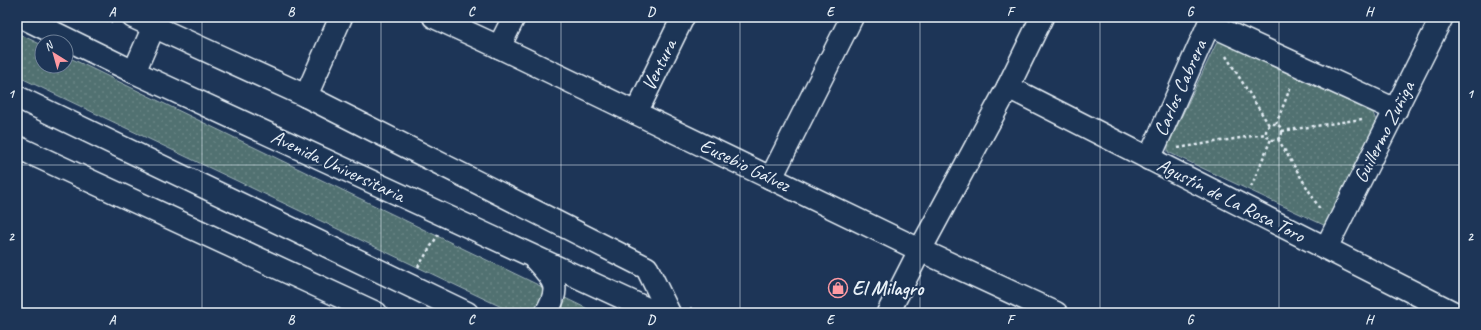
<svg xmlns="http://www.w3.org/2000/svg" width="1481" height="330" font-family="Caveat,sans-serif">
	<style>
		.park { fill: url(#park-dots); stroke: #9cb1b4 }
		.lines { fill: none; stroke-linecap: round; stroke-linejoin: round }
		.minor-casing { stroke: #e8f1f8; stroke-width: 25 }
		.major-casing { stroke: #e8f1f8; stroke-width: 25 }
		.path { stroke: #e8f1f8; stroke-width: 2.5; stroke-dasharray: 3 3; stroke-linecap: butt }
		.minor { stroke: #1d3557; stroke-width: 22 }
		.major { stroke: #1d3557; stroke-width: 22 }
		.grid { fill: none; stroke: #e8f1f8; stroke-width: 1; stroke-opacity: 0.55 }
		.labels { text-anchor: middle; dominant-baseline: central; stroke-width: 4; stroke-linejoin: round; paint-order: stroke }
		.street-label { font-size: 20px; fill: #e8f1f8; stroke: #1d3557 }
		.poi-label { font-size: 20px; font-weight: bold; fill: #e8f1f8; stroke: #1d3557; text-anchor: start }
		.neatline { fill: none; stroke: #e8f1f8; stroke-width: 1.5 }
		.grid-label { font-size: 13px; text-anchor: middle; font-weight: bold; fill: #e8f1f8 }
	</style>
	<defs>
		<pattern id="park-dots" width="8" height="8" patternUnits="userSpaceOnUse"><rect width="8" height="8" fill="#517171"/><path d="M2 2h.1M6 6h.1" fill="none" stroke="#6a8686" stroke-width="1.8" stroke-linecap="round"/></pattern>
	</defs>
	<rect width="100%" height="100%" fill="#1d3557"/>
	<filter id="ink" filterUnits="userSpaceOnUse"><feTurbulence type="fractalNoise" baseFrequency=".025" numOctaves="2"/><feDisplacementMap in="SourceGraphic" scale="8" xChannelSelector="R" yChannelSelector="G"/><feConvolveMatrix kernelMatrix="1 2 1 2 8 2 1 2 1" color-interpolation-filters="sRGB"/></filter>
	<g filter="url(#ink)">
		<!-- park -->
		<g class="park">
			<path d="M17,33L42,45V66H66V56L596,313H514L17,76Z"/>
			<path d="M1218,40L1373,113L1377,123L1328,227L1168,152V145Z"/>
		</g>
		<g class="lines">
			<defs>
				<g id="minor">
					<path d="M434,17L499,47L920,250L1056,313"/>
					<path d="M1209,24L1396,110"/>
					<path d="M499,47L514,17"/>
					<path d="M134,72L158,17"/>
					<path d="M1008,87L1454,313"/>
					<path d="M306,96L341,17"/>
					<path d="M636,113L683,17"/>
					<path d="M1149,159L1212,17"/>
					<path d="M771,178L852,17"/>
					<path d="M1326,248L1442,17"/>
					<path d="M888,313L920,250L1008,87L1042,17"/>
				</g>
				<g id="major">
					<path d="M22,17L134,72L656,313"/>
					<path d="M133,17L306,96L647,268L669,313"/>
					<path d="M17,97L467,313"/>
					<path d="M17,147L376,313"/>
					<path d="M535,259C554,280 562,286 546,313"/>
				</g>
			</defs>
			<!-- minor casing -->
			<use href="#minor" class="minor-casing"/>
			<!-- major casing -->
			<use href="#major" class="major-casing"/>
			<!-- path -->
			<g class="path">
				<path d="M100,17L112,22"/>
				<path d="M1226,56L1269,125"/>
				<circle cx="1274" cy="132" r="8"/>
				<path d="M1276,124L1291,86"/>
				<path d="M1282,131L1362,119"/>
				<path d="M1278,139L1321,211"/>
				<path d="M1178,148L1265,134"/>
				<path d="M1251,187L1271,139"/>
				<path d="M418,267L438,235"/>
				<path d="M690,308L700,313"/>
			</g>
			<!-- minor -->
			<use href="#minor" class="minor"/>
			<!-- major -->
			<use href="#major" class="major"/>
		</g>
	</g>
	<!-- grid -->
	<path class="grid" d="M202,17V313M381,17V313M561,17V313M740,17V313M920,17V313M1100,17V313M1279,17V313M17,165H1464"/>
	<!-- icons -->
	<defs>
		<symbol id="shop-ring" viewBox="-11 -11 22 22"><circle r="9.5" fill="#1d3557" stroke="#ff9aa2" stroke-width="1.5"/><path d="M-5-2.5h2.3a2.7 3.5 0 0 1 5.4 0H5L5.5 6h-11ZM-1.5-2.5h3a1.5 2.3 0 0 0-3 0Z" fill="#ff9aa2"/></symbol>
	</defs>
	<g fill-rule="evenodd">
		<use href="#shop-ring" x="827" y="277" width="22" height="22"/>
	</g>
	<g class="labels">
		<!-- street labels -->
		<g class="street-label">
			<text transform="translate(659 65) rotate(-64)">Ventura</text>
			<text transform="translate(1180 88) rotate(-66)">Carlos Cabrera</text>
			<text transform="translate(1384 132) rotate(-63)">Guillermo Zuñiga</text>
			<text transform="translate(745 165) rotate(26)">Eusebio Gálvez</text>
			<text transform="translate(338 166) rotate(25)">Avenida Universitaria</text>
			<text transform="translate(1231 200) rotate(27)">Agustín de La Rosa Toro</text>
		</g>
		<!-- poi labels -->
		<g class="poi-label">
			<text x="852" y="288">El Milagro</text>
		</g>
	</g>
	<!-- margin -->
	<rect width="1481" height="330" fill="none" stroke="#1d3557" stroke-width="44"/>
	<!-- north arrow -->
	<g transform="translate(54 54) rotate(323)"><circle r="19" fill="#1d3557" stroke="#6e8097"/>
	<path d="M0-3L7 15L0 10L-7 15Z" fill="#ff9aa2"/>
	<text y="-6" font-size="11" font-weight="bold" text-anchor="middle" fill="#e8f1f8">N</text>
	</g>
	<rect x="22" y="22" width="1437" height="286" class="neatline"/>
	<g class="grid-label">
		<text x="112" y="16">A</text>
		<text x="291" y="16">B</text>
		<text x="471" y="16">C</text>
		<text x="651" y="16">D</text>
		<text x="830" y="16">E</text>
		<text x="1010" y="16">F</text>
		<text x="1190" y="16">G</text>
		<text x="1369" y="16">H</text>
		<text x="11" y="98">1</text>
		<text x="1470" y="98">1</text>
		<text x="11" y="241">2</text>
		<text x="1470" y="241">2</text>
		<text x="112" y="324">A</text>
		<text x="291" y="324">B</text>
		<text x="471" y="324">C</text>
		<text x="651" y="324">D</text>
		<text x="830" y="324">E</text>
		<text x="1010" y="324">F</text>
		<text x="1190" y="324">G</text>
		<text x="1369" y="324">H</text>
	</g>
</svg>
